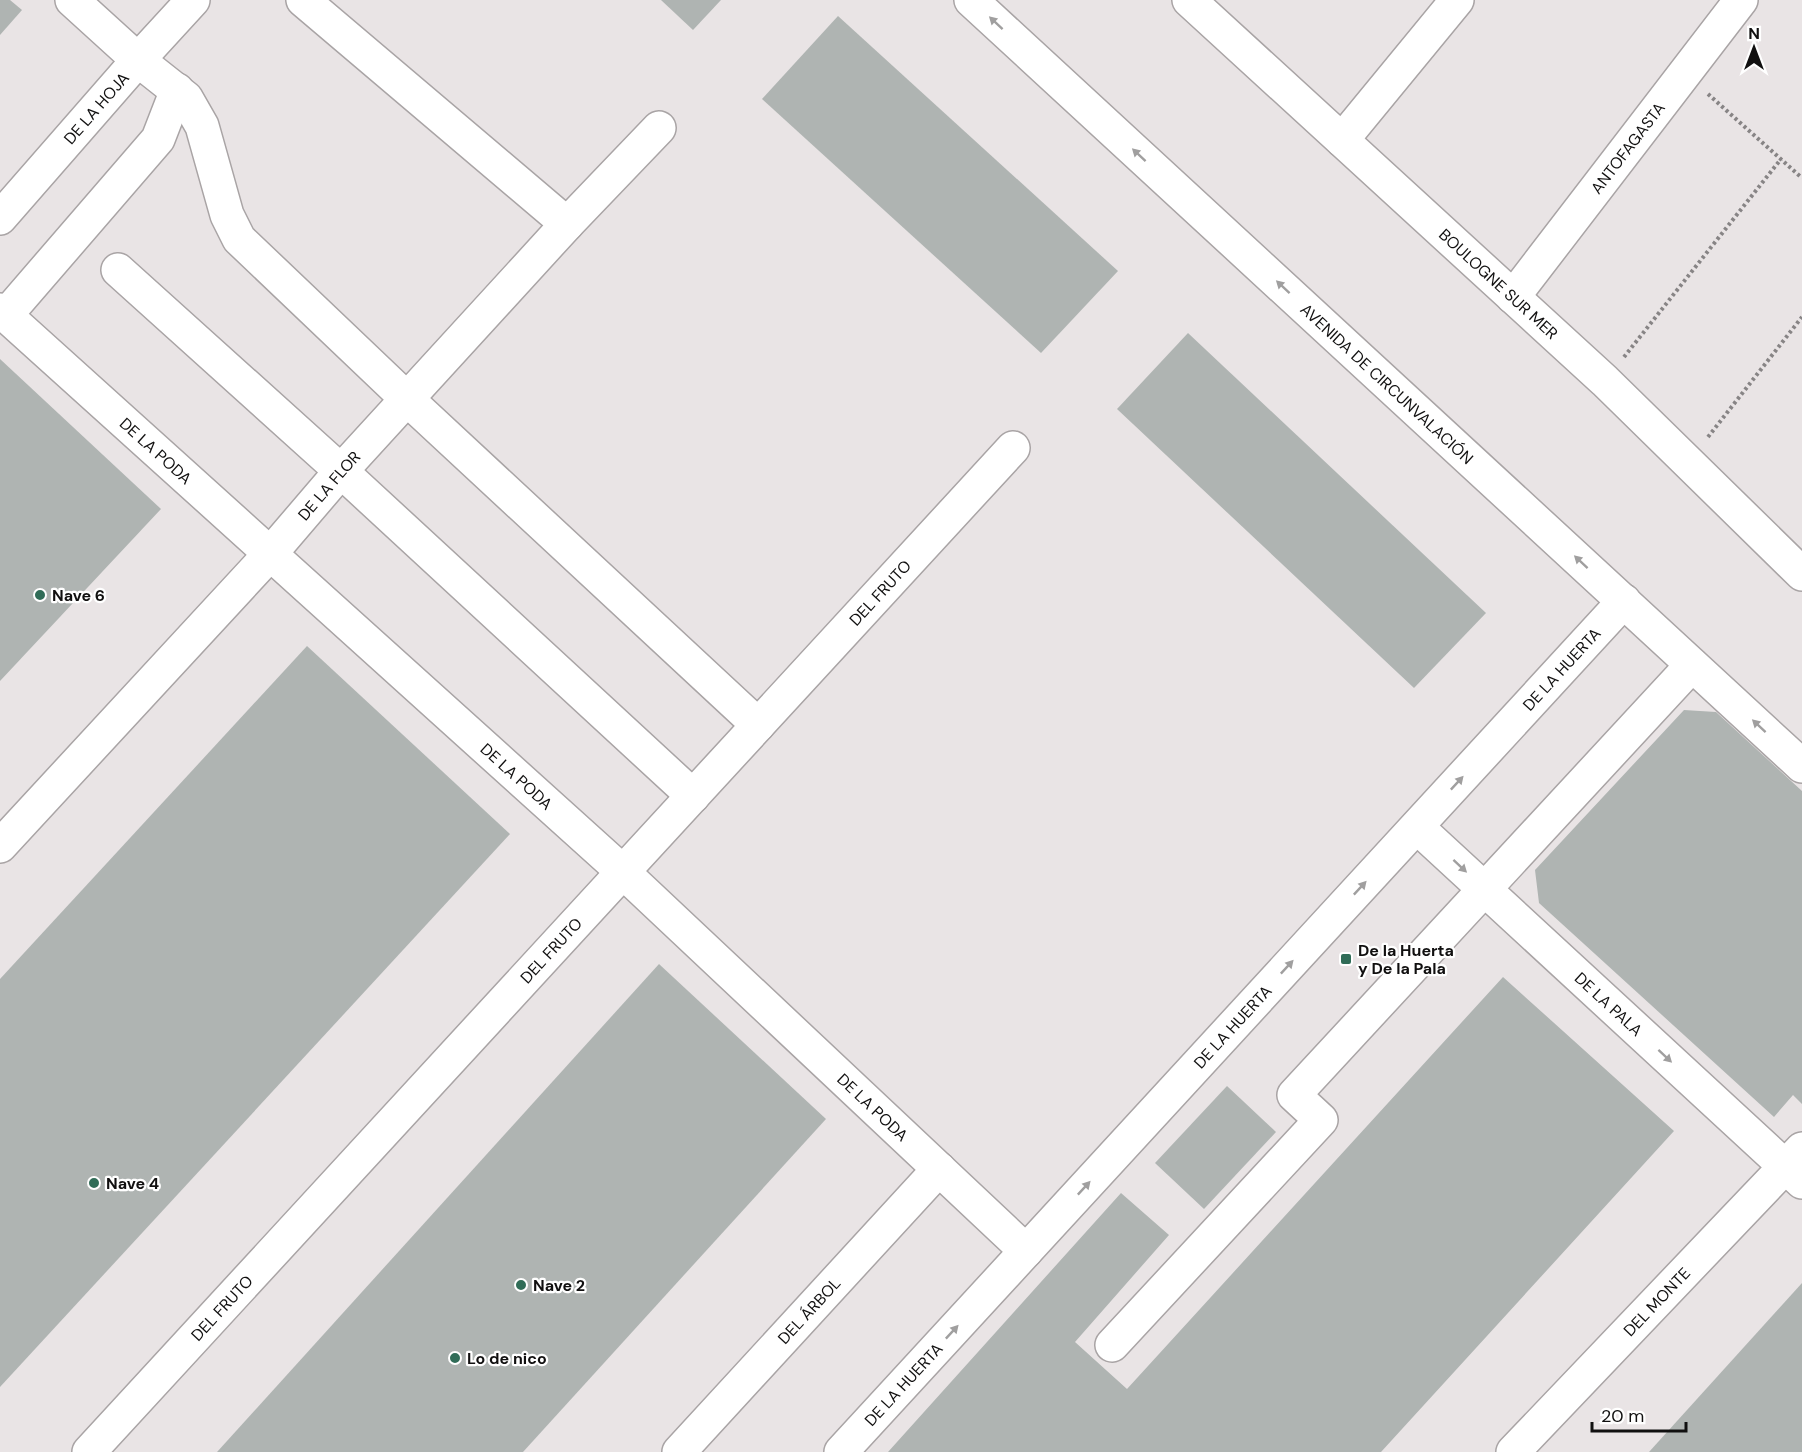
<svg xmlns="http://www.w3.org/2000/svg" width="1802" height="1452" font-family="'DM Sans',sans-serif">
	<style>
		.building { fill: #afb4b2 }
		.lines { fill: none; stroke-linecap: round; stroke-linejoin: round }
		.minor-casing { stroke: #a9a4a5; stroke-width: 36 }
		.path { stroke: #878485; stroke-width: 4; stroke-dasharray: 3 3; stroke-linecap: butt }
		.minor { stroke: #fff; stroke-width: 33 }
		.oneway { fill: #a09f9f }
		.poi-dot { fill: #306c57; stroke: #fff; stroke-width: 2 }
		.labels { text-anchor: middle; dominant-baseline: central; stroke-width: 4.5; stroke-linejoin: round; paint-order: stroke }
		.street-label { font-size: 16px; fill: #111010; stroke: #fff }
		.poi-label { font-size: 16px; font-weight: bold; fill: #111010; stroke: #fff; text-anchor: start }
	</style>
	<rect width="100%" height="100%" fill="#e9e4e5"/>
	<!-- building -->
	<g class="building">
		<path d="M0,0H10L22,10L0,35Z"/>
		<path d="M661,0H721L693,30Z"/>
		<path d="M838,16L1118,271L1041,353L762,99Z"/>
		<path d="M1188,333L1486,613L1414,688L1117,409Z"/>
		<path d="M0,359L161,509L0,681Z"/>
		<path d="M307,646L510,834L0,1387V979Z"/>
		<path d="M1684,710L1716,712L1802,791V1104L1793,1095L1774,1117L1539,903L1535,870Z"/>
		<path d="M659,964L826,1119L523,1452H217Z"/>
		<path d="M1503,977L1674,1131L1381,1452H888L1121,1193L1169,1235L1075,1342L1127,1389Z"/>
		<path d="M1227,1086L1276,1132L1204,1209L1155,1163Z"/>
		<path d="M1802,1283V1452H1649Z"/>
	</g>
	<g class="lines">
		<defs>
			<g id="minor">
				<path d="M72,0L138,60L186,98L202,126L227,215L239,239L407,399L758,725"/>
				<path d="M303,0L567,224"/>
				<path id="s1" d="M971,0L1802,766"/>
				<path id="s2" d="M1189,0L1605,381L1802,574"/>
				<path d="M1342,140L1457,0"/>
				<path id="s3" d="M0,218L138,60L193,0"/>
				<path d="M118,270L341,471L693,796"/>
				<path id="s4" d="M1513,297L1741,0"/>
				<path id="s5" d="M0,310L623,872L1026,1251"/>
				<path d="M6,315L158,139L177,90"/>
				<path id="s6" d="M1417,827L1802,1182"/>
				<path id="s7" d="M0,846L270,554L341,471L567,224L659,128"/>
				<path d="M1112,1345L1321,1120L1294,1095L1692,665"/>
				<path id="s8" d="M89,1452L1013,448"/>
				<path id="s9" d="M679,1452L939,1169"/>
				<path id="s10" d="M841,1452L1624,601"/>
				<path id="s11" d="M1513,1452L1802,1149"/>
			</g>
		</defs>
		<!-- minor casing -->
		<use href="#minor" class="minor-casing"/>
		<!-- path -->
		<g class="path">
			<path d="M1708,94L1802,178"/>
			<path d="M1624,357L1781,159"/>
			<path d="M1708,437L1802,317"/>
		</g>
		<!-- minor -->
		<use href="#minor" class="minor"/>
	</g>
	<!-- one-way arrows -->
	<defs><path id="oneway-solid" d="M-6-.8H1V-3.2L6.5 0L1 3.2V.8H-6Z" transform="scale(1.5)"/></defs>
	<g class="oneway">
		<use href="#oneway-solid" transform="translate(996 23) rotate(-137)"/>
		<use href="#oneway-solid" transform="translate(1139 155) rotate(-137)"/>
		<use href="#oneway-solid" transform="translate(1283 287) rotate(-137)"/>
		<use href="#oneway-solid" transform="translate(1581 562) rotate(-137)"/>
		<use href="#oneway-solid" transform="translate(1759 726) rotate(-137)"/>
		<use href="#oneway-solid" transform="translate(1457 783) rotate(-47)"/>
		<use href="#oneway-solid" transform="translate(1460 866) rotate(43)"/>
		<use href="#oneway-solid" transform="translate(1360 888) rotate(-47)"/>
		<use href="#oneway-solid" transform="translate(1287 967) rotate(-47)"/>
		<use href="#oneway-solid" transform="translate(1665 1056) rotate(43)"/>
		<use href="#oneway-solid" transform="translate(1084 1188) rotate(-47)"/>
		<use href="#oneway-solid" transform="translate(952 1332) rotate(-47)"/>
	</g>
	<!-- markers -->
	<g class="poi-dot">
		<circle cx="40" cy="595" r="6"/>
		<rect x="1340" y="953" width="12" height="12" rx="3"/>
		<circle cx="94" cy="1183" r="6"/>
		<circle cx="521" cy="1285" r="6"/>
		<circle cx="455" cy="1358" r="6"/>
	</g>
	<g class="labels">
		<!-- street labels -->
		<g class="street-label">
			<text stroke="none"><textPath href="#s3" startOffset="146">DE LA HOJA</textPath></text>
			<text stroke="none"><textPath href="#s4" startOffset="188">ANTOFAGASTA</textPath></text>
			<text stroke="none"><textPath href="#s2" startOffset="420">BOULOGNE SUR MER</textPath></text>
			<text stroke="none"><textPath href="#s1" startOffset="566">AVENIDA DE CIRCUNVALACIÓN</textPath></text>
			<text stroke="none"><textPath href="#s5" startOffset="210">DE LA PODA</textPath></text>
			<text stroke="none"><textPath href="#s7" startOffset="488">DE LA FLOR</textPath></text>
			<text stroke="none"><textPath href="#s8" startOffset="1168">DEL FRUTO</textPath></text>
			<text stroke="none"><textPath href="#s10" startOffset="1064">DE LA HUERTA</textPath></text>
			<text stroke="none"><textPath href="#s5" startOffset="696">DE LA PODA</textPath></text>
			<text stroke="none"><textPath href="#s8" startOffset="682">DEL FRUTO</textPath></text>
			<text stroke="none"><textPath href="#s6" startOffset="261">DE LA PALA</textPath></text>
			<text stroke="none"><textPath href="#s10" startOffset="578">DE LA HUERTA</textPath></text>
			<text stroke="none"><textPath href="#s5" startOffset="1182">DE LA PODA</textPath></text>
			<text stroke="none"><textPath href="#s11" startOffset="208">DEL MONTE</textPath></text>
			<text stroke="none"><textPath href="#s8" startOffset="196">DEL FRUTO</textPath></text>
			<text stroke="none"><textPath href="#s9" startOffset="192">DEL ÁRBOL</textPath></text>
			<text stroke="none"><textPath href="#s10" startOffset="92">DE LA HUERTA</textPath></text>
		</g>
		<!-- poi labels -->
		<g class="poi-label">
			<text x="52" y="595">Nave 6</text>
			<text x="1358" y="950">De la Huerta<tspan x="1358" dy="18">y De la Pala</tspan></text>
			<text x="106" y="1183">Nave 4</text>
			<text x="533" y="1285">Nave 2</text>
			<text x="467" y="1358">Lo de nico</text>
		</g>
	</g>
	<!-- north arrow -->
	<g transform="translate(1754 48)" stroke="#ffffff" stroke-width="4.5" paint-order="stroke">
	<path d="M0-4.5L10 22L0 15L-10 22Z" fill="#111010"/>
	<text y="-9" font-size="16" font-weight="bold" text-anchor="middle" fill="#111010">N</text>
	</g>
	<!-- scale -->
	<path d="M1592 1422v9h94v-9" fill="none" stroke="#111010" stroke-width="3"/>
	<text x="1601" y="1422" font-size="18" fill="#111010" stroke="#ffffff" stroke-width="4.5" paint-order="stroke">20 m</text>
</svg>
